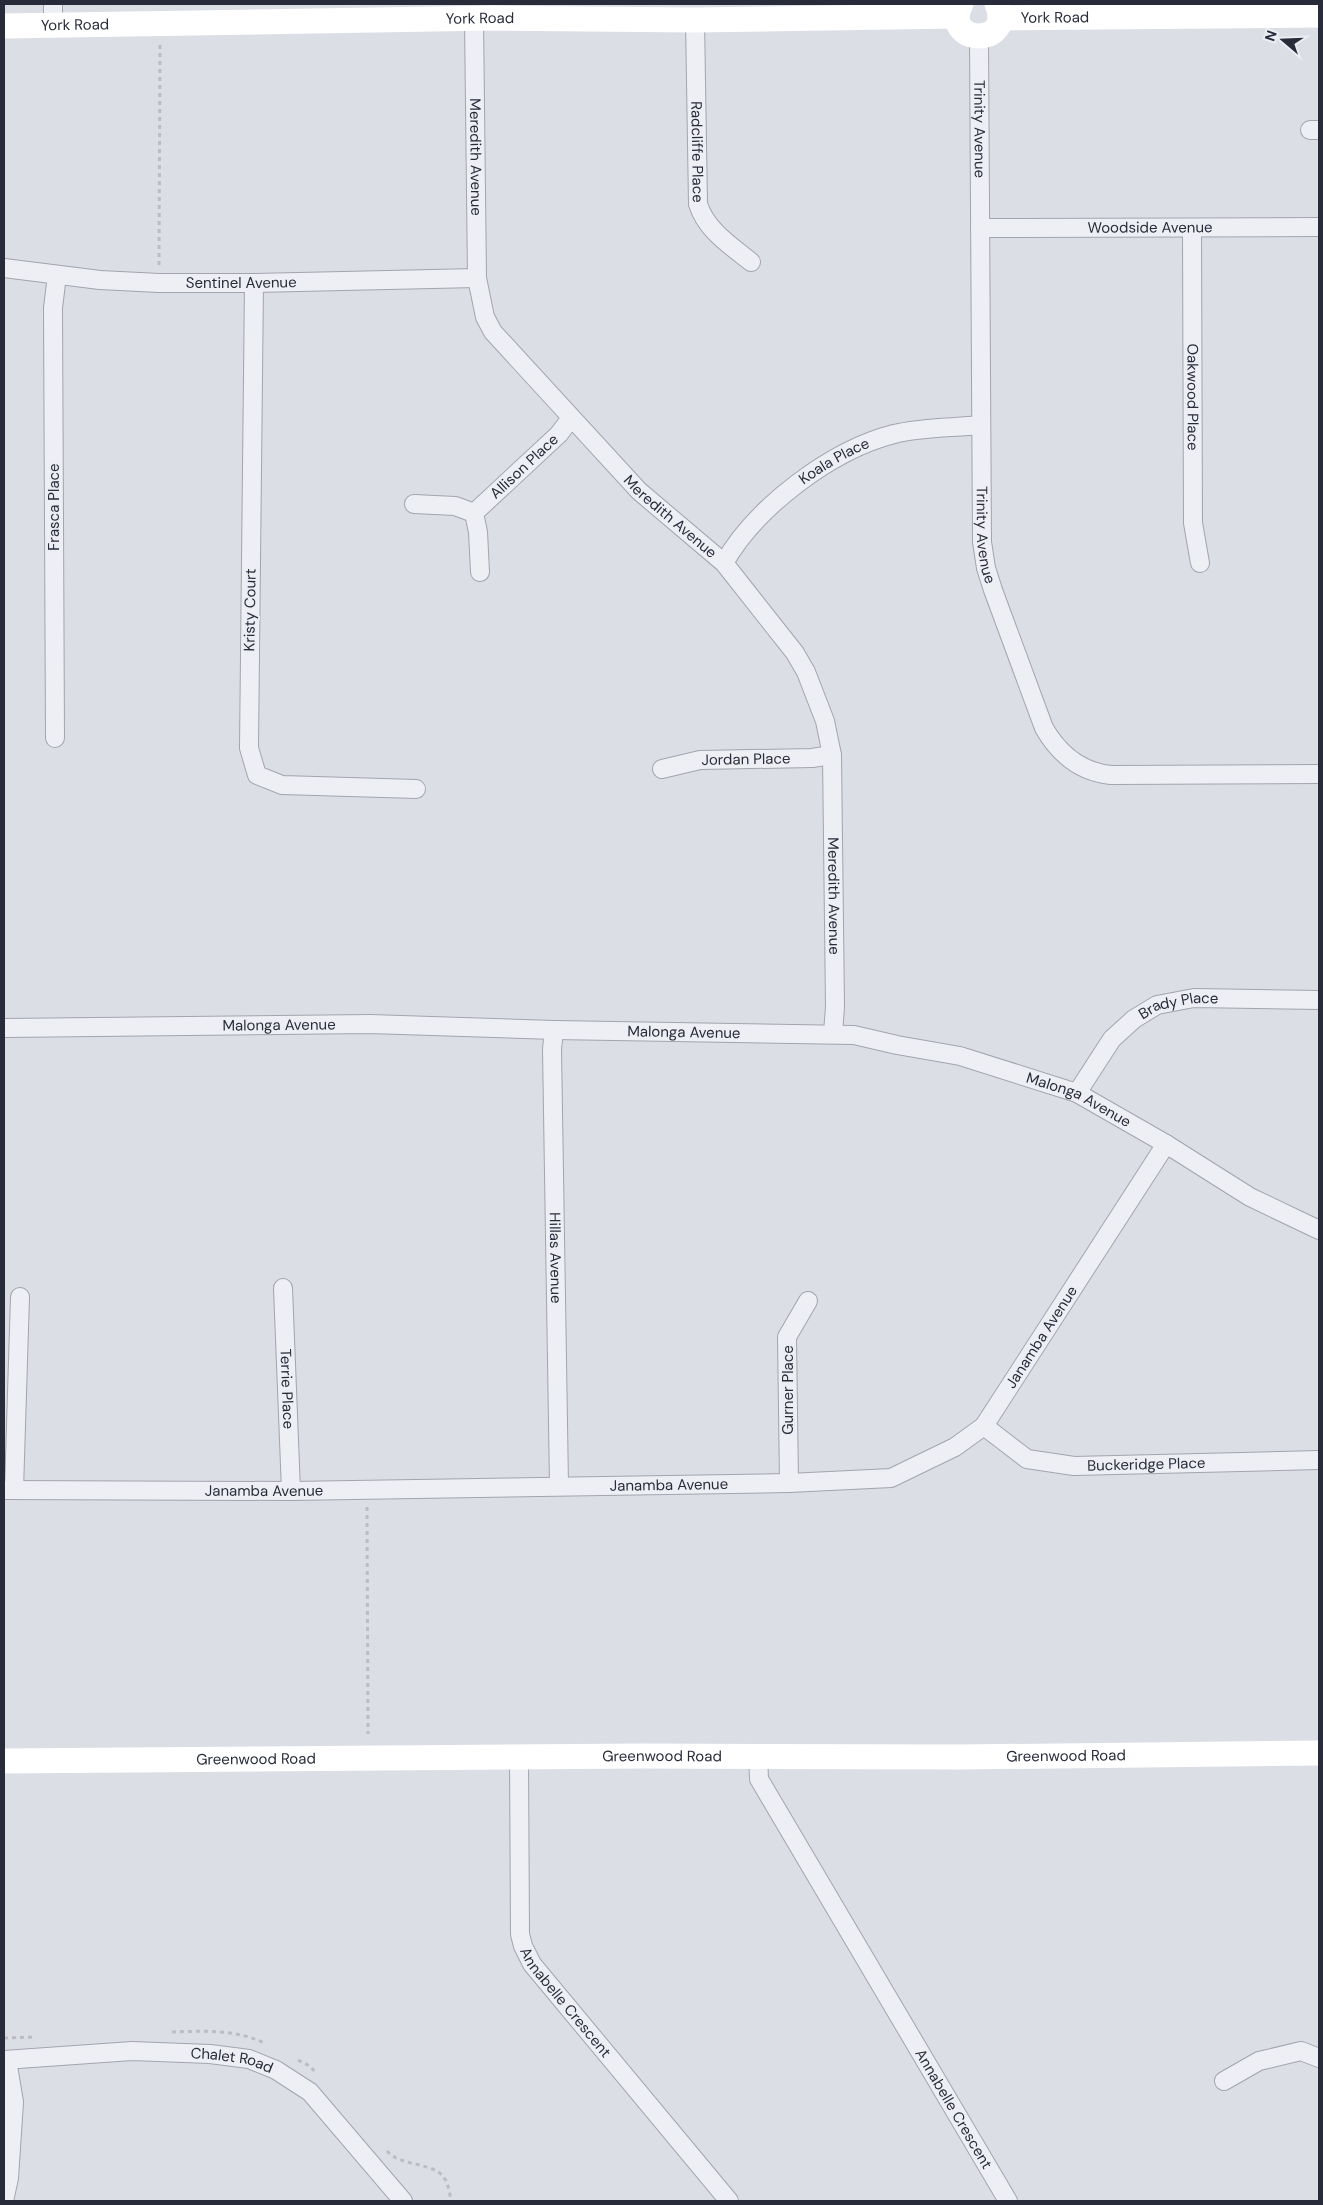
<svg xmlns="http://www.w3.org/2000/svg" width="1323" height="2205" font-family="'DM Sans',sans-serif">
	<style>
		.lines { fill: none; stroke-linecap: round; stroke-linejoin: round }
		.street-casing { stroke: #a2a5ae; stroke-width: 20 }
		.path { stroke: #bbbcc4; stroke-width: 3; stroke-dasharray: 4 4; stroke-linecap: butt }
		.street { stroke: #eeeff4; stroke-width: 18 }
		.secondary { stroke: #fff; stroke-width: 25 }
		.labels { text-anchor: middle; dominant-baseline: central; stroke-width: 4; stroke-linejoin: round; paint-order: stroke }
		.street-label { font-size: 15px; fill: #282b3a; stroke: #ebedf3 }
	</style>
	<rect width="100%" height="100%" fill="#dcdee5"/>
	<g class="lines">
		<defs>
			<g id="street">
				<path id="s1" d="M474,19L477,278L485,317L493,332L639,491L724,563L795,653L806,672L825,721L832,755L835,1007L833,1033"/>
				<path id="s2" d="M695,20L698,204C706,230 730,245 751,262"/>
				<path d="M53,26V4"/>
				<path id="s3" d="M979,37L982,542L986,568L993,590L1044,728C1059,754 1081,772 1111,775L1319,774"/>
				<path d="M1310,130H1319"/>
				<path id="s4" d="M980,228L1319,227"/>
				<path id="s5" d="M1192,229L1193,523L1200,563"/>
				<path id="s6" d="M4,268L100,280L159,283H254L477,278"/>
				<path d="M254,283L249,748L257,775L282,785L416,789"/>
				<path d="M414,504L455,506L474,513"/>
				<path id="s7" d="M724,563C756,507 831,450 894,434C922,427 952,428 981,425"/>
				<path id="s8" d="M480,572L478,532L474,513L559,434L571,418"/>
				<path d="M55,738L53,308L57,275"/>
				<path id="s9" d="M662,769L700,760L812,758L832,755"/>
				<path id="s10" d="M4,1028L370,1024L554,1030L854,1035L897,1045L960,1056L1077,1093L1166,1144L1250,1197L1319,1230"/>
				<path id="s11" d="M554,1030L552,1049L559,1485"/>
				<path id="s12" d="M1077,1093L1112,1039L1134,1019L1157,1005L1194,998L1319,1000"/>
				<path id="s13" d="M283,1288L291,1491"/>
				<path id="s14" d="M984,1426L1027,1459L1074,1466L1319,1460"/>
				<path d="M789,1483L787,1337L808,1301"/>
				<path id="s15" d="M4,1490L291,1491L789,1483L891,1478L955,1447L984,1426L1166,1144"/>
				<path d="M14,1490L20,1297"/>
				<path id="s16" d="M758,1756L759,1779L1008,2201"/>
				<path id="s17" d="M519,1758L520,1934L523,1946L532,1964L729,2201"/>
				<path id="s18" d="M4,2060L132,2051L210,2054L249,2059L276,2070L310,2092L403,2201"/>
				<path d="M1224,2081L1259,2061L1301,2051L1319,2058"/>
				<path d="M4,2201L9,2178L14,2102L7,2060"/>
			</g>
		</defs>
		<!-- street casing -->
		<use href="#street" class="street-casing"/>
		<!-- path -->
		<g class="path">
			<path d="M159,265L160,43"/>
			<path d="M367,1507L368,1734"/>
			<path d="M172,2032C202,2031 236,2029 264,2043"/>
			<path d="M4,2038L36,2037"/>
			<path d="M298,2060L310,2066L315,2072"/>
			<path d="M387,2151C402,2168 437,2161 446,2181C449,2187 450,2195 451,2201"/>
		</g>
		<!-- street -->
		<use href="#street" class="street"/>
		<!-- secondary -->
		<g class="secondary">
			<path d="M961,4C940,45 1016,48 997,4"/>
			<path id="s19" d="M1000,18L1319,15"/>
			<path id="s20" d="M4,26L494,18L695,20L957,16"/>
			<path id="s21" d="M4,1761L642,1756L960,1757L1319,1753"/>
		</g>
	</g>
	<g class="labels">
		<!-- street labels -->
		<g class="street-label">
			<text stroke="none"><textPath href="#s19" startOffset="55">York Road</textPath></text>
			<text stroke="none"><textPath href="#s20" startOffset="476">York Road</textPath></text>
			<text stroke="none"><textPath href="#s20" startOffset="71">York Road</textPath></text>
			<text stroke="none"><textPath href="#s3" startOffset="92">Trinity Avenue</textPath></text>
			<text stroke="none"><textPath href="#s2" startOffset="132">Radcliffe Place</textPath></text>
			<text stroke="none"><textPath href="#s1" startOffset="138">Meredith Avenue</textPath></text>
			<text stroke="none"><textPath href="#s4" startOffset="170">Woodside Avenue</textPath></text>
			<text stroke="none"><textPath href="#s6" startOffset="238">Sentinel Avenue</textPath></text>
			<text stroke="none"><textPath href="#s5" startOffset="168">Oakwood Place</textPath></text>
			<text stroke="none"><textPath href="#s7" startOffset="152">Koala Place</textPath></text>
			<text stroke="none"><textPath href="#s8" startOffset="128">Allison Place</textPath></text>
			<text transform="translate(54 507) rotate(-90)">Frasca Place</text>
			<text stroke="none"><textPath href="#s1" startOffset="572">Meredith Avenue</textPath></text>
			<text stroke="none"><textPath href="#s3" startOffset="498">Trinity Avenue</textPath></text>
			<text transform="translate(250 610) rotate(-89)">Kristy Court</text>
			<text stroke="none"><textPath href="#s9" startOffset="85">Jordan Place</textPath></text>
			<text stroke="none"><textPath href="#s1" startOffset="1008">Meredith Avenue</textPath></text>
			<text stroke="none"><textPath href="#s12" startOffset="142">Brady Place</textPath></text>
			<text stroke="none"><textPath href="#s10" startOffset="275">Malonga Avenue</textPath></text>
			<text stroke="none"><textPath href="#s10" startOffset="680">Malonga Avenue</textPath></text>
			<text stroke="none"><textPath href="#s10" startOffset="1085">Malonga Avenue</textPath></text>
			<text stroke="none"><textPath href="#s11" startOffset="228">Hillas Avenue</textPath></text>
			<text stroke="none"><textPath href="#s15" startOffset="1100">Janamba Avenue</textPath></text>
			<text stroke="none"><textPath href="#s13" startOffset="101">Terrie Place</textPath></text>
			<text transform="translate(788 1390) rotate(-90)">Gurner Place</text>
			<text stroke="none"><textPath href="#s14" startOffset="174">Buckeridge Place</textPath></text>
			<text stroke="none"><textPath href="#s15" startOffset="665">Janamba Avenue</textPath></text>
			<text stroke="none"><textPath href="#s15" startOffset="260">Janamba Avenue</textPath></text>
			<text stroke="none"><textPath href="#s21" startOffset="658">Greenwood Road</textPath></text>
			<text stroke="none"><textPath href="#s21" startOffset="1062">Greenwood Road</textPath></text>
			<text stroke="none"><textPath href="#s21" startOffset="252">Greenwood Road</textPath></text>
			<text stroke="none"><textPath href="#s17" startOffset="259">Annabelle Crescent</textPath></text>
			<text stroke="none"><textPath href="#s18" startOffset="229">Chalet Road</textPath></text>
			<text stroke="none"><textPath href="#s16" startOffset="406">Annabelle Crescent</textPath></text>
		</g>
	</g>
	<!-- border -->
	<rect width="1323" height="2205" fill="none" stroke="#282b3a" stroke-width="10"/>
	<!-- north arrow -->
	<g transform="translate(1283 40) rotate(289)" stroke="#ebedf3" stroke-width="4" paint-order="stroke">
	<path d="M0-4L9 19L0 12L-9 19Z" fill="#282b3a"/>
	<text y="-8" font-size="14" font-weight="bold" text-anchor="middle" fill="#282b3a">N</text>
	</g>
</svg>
